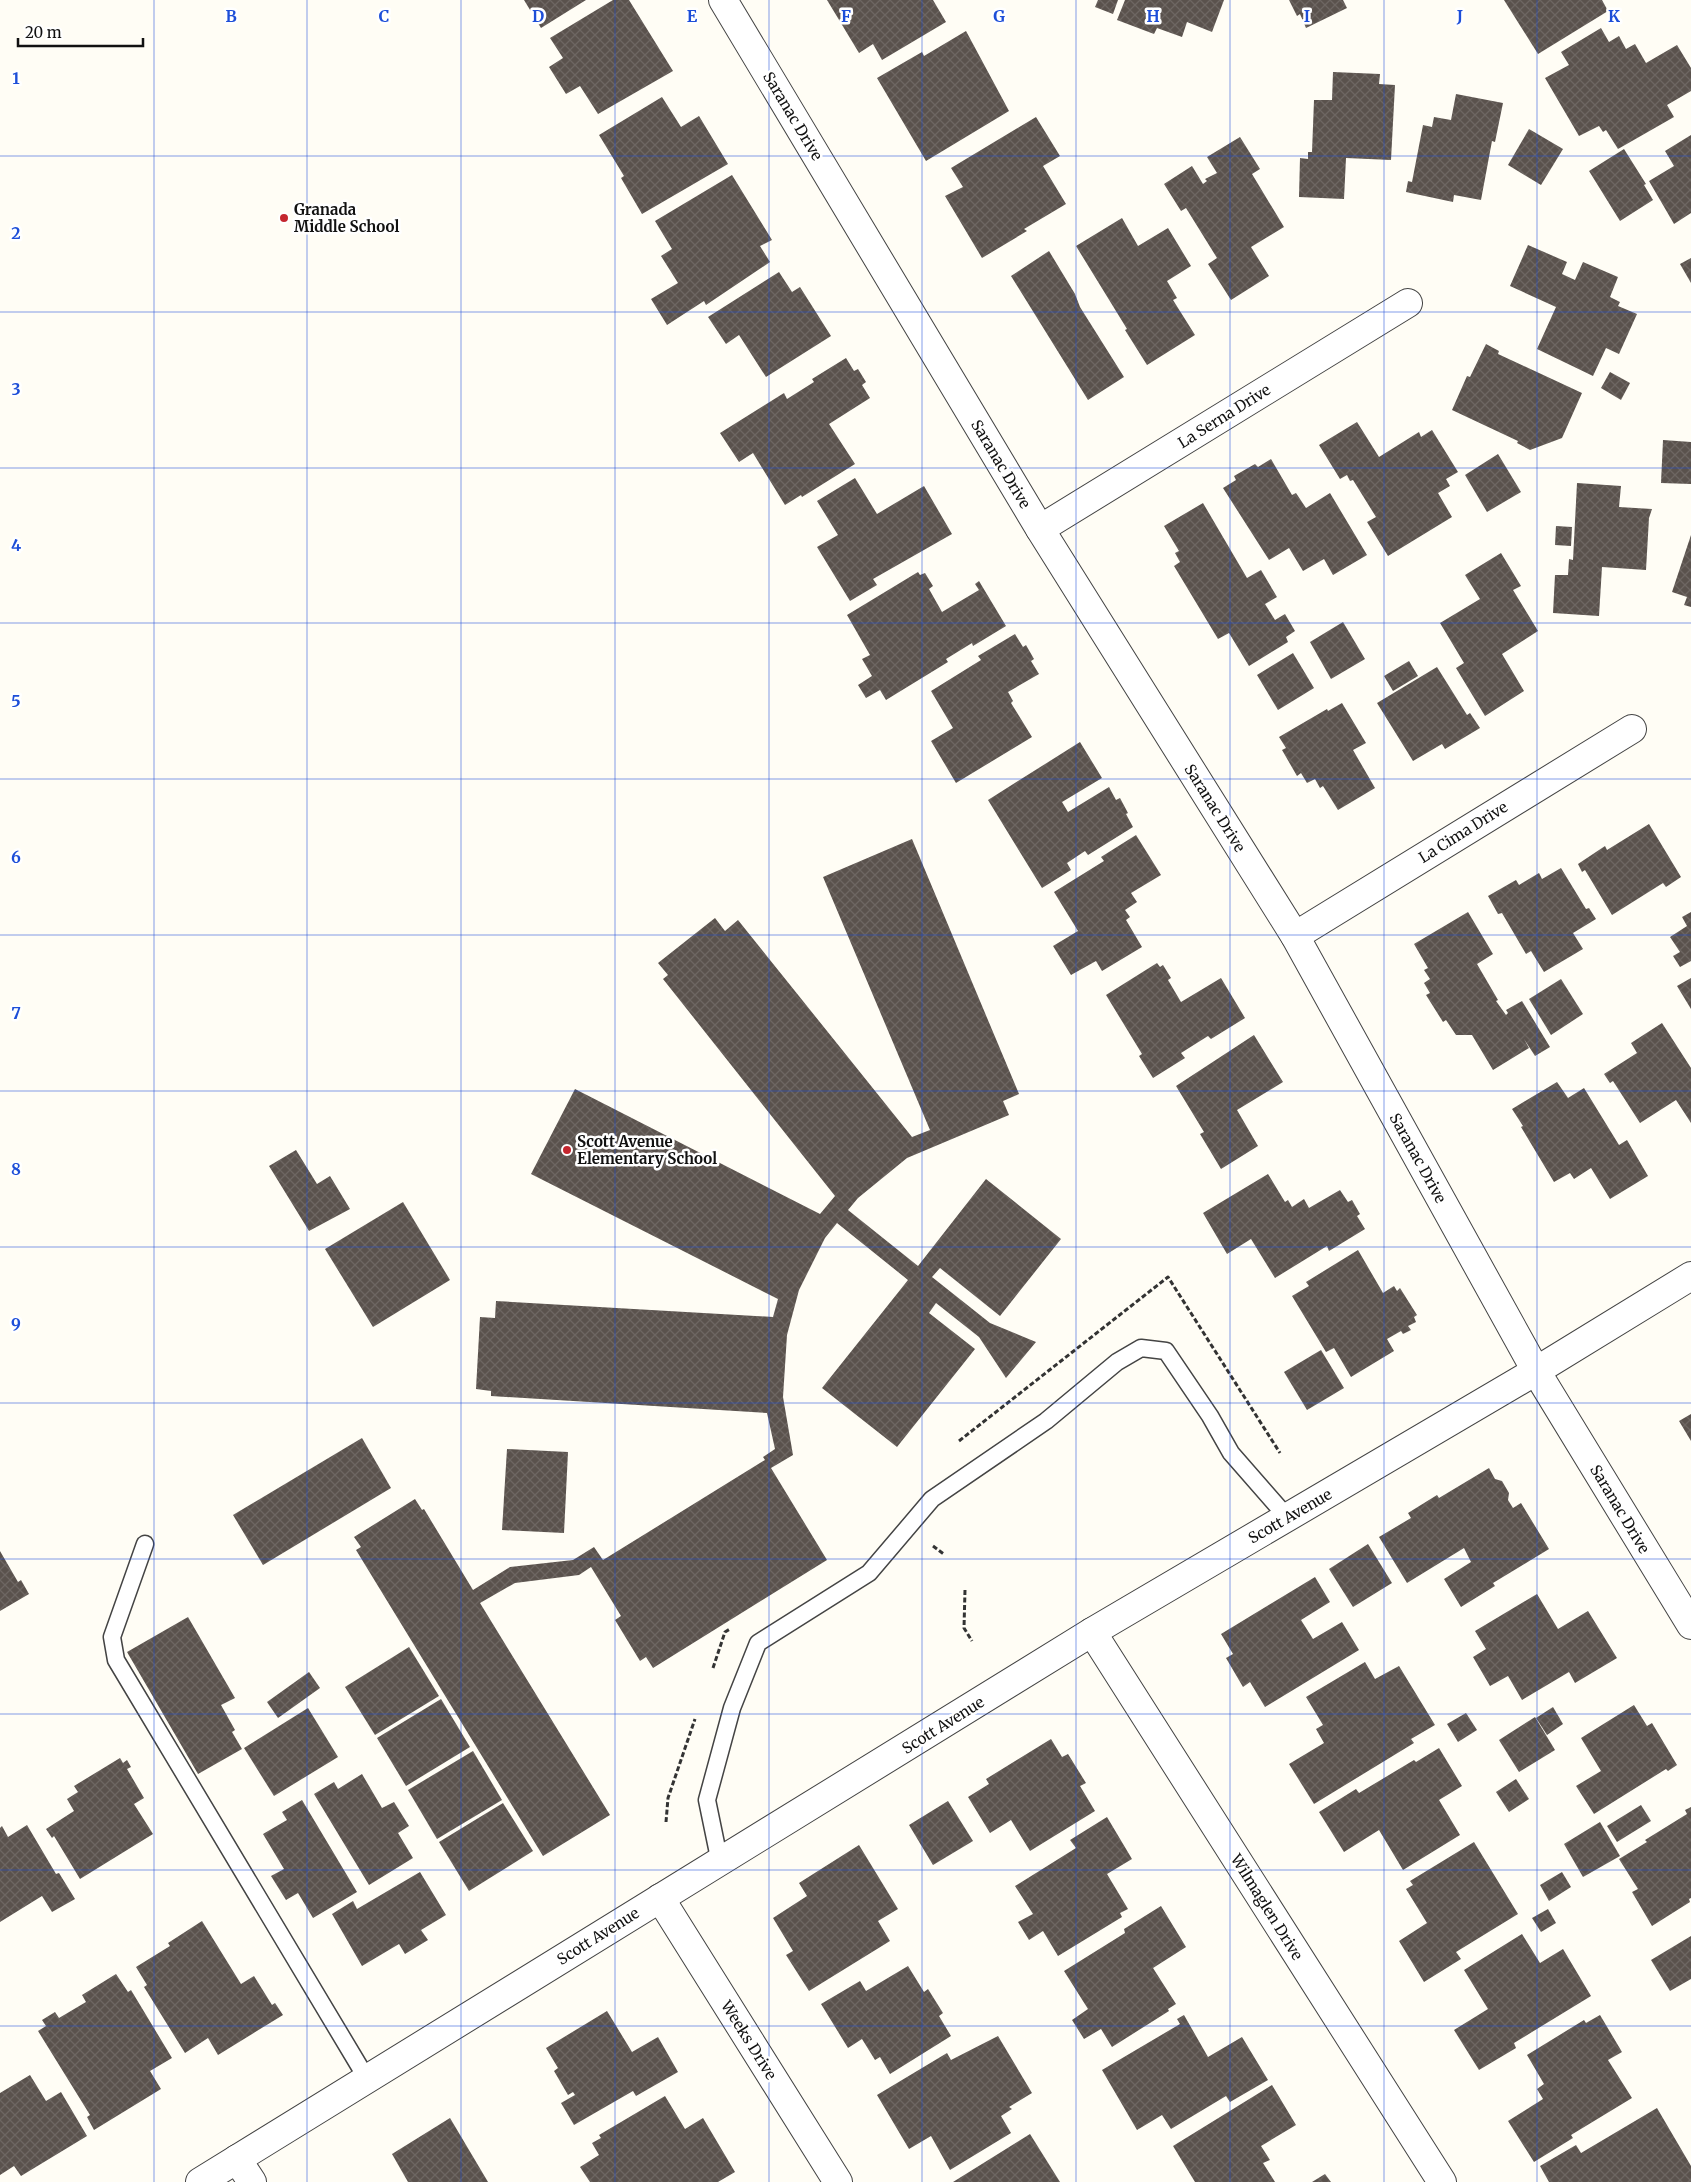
<svg xmlns="http://www.w3.org/2000/svg" width="1691" height="2182" font-family="Merriweather,serif">
	<style>
		.building { fill: url(#building-cross-hatch) }
		.lines { fill: none; stroke-linecap: round; stroke-linejoin: round }
		.lane-casing { stroke: #444; stroke-width: 19 }
		.street-casing { stroke: #444; stroke-width: 30 }
		.path { stroke: #333; stroke-width: 3; stroke-dasharray: 5 2.5; stroke-linecap: butt }
		.lane { stroke: #fff; stroke-width: 16 }
		.street { stroke: #fff; stroke-width: 28 }
		.grid { fill: none; stroke: #1d4ed8; stroke-width: 1; stroke-opacity: 0.55 }
		.poi-dot { fill: #c4262e; stroke: #fff; stroke-width: 2 }
		.labels { text-anchor: middle; dominant-baseline: central; stroke-width: 5; stroke-linejoin: round; paint-order: stroke }
		.street-label { font-size: 15px; fill: #111; stroke: #fff }
		.poi-label { font-size: 15px; font-weight: bold; fill: #111; stroke: #fff; text-anchor: start }
		.grid-label { font-size: 16px; text-anchor: middle; font-weight: bold; fill: #1d4ed8; stroke: #fff; stroke-width: 5; stroke-linejoin: round; paint-order: stroke }
	</style>
	<defs>
		<pattern id="building-cross-hatch" width="8" height="8" patternUnits="userSpaceOnUse" patternTransform="scale(1.25)"><rect width="8" height="8" fill="#5a524d"/><path d="M0 0l8 8M0 8l8-8" fill="none" stroke="#6d6662"/></pattern>
	</defs>
	<rect width="100%" height="100%" fill="#fffdf5"/>
	<!-- building -->
	<g class="building">
		<path d="M524,0H586L541,28Z"/>
		<path d="M613,0H629L673,71L598,114L580,86L566,94L549,67L563,58L550,38Z"/>
		<path d="M827,0H933L946,22L882,60L873,44L859,53Z"/>
		<path d="M1098,0H1118L1113,14L1095,7Z"/>
		<path d="M1125,0H1224L1212,32L1187,22L1182,37L1157,28L1154,34L1117,20Z"/>
		<path d="M1289,0H1343L1347,8L1306,28L1300,14L1297,16Z"/>
		<path d="M1504,0H1602L1608,11L1538,54Z"/>
		<path d="M1601,28L1609,42L1619,36L1626,49L1635,44L1646,63L1677,45L1691,68V91L1667,105L1674,117L1618,149L1606,130L1603,132L1599,126L1579,136L1545,78L1569,65L1561,52Z"/>
		<path d="M966,31L1009,111L926,161L877,78L922,52L924,56Z"/>
		<path d="M1333,72L1380,74L1379,84L1395,85L1391,160L1346,158L1344,199L1299,197L1300,158L1308,159V152H1312L1314,100H1332Z"/>
		<path d="M1456,94L1503,103L1495,142L1492,141L1481,200L1454,195L1453,202L1406,192L1408,181L1412,182L1423,125L1432,127L1434,117L1451,120Z"/>
		<path d="M662,97L681,127L699,116L728,164L642,214L621,178L624,176L599,135Z"/>
		<path d="M1036,117L1060,156L1043,166L1066,204L1024,229L1027,231L982,258L945,196L963,187L951,168Z"/>
		<path d="M1529,129L1563,149L1541,185L1508,165Z"/>
		<path d="M1691,135V213L1674,224L1649,181L1674,166L1665,151Z"/>
		<path d="M1240,137L1260,169L1252,174L1284,227L1251,247L1269,276L1231,300L1208,264L1217,258L1186,208L1181,211L1164,184L1192,166L1203,184L1207,181L1205,179L1217,173L1207,157Z"/>
		<path d="M1624,149L1646,184L1644,185L1653,200L1620,221L1589,171Z"/>
		<path d="M732,175L772,240L760,246L770,262L706,305L704,301L667,325L651,299L678,283L661,256L672,249L655,221Z"/>
		<path d="M1122,218L1138,246L1168,228L1191,266L1167,281L1177,298L1173,300L1195,335L1147,365L1125,330L1127,329L1076,246Z"/>
		<path d="M1528,245L1567,262L1562,274L1575,280L1583,262L1618,277L1610,297L1620,302L1618,306L1637,314L1619,354L1606,348L1593,376L1537,349L1556,307L1510,286Z"/>
		<path d="M1049,251L1075,294L1080,307L1124,377L1088,400L1011,276Z"/>
		<path d="M1691,258V283L1680,264Z"/>
		<path d="M779,272L792,292L800,287L831,336L766,377L739,335L726,344L708,317Z"/>
		<path d="M1486,344L1499,351L1498,354L1582,393L1562,438L1530,450L1517,443L1518,441L1452,410L1467,376L1470,377Z"/>
		<path d="M846,358L854,371L858,369L866,382L862,385L870,398L829,424L855,464L802,497L801,495L785,505L753,453L739,462L720,433L784,393L787,399L814,382L812,379Z"/>
		<path d="M1610,372L1630,383L1621,400L1601,388Z"/>
		<path d="M1357,422L1379,457L1419,432L1421,437L1432,430L1458,472L1446,479L1450,486L1438,493L1452,517L1388,556L1367,522L1376,517L1353,480L1350,481L1347,475L1340,479L1319,445Z"/>
		<path d="M1663,440L1691,442V484L1661,483Z"/>
		<path d="M1498,454L1521,492L1487,512L1465,475Z"/>
		<path d="M1271,459L1292,495L1296,493L1306,508L1330,493L1367,555L1333,575L1324,559L1303,571L1289,548L1269,560L1223,488L1236,480L1234,476L1255,464L1258,467Z"/>
		<path d="M855,478L877,514L924,486L952,534L873,579L877,585L850,601L817,547L838,535L817,501Z"/>
		<path d="M1577,483L1621,486L1619,507L1652,509L1649,518L1646,570L1602,567L1599,616L1553,613L1555,575H1568L1569,559L1573,560Z"/>
		<path d="M1203,503L1247,578L1261,570L1277,597L1265,604L1275,620L1285,614L1295,631L1286,637L1288,642L1249,666L1229,633L1218,639L1174,566L1180,562L1175,553L1179,551L1164,526Z"/>
		<path d="M1556,526L1572,527L1571,546L1555,545Z"/>
		<path d="M1691,535V607L1684,605L1687,597L1672,592Z"/>
		<path d="M1501,553L1521,586L1513,590L1538,631L1502,654L1524,691L1485,716L1456,668L1464,663L1440,623L1480,599L1465,575Z"/>
		<path d="M918,572L920,575L925,573L933,586L929,589L942,612L979,590L975,584L979,581L1006,626L973,646L972,643L946,659L948,662L886,700L880,690L866,698L858,685L872,676L862,659L870,655L847,615Z"/>
		<path d="M1343,622L1365,659L1331,679L1310,642Z"/>
		<path d="M1015,634L1023,647L1026,645L1034,659L1031,661L1039,674L1008,692L1013,701L1011,703L1032,737L956,783L931,741L953,728L931,691L981,660L978,656Z"/>
		<path d="M1293,653L1314,688L1278,710L1257,675Z"/>
		<path d="M1409,661L1418,676L1393,691L1384,676Z"/>
		<path d="M1437,667L1467,715L1470,713L1480,728L1445,749L1442,744L1413,761L1377,703Z"/>
		<path d="M1342,703L1366,743L1353,750L1375,788L1338,810L1323,786L1320,788L1315,779L1307,783L1301,773L1297,776L1282,750L1286,748L1279,737L1327,709L1328,711Z"/>
		<path d="M1080,742L1102,778L1062,802L1068,812L1109,787L1116,800L1120,798L1128,813L1126,814L1133,827L1088,855L1085,851L1067,863L1071,870L1042,888L988,800Z"/>
		<path d="M1649,824L1681,877L1666,887L1663,883L1612,915L1585,870L1582,872L1578,864L1605,846L1607,850Z"/>
		<path d="M1136,835L1161,875L1131,893L1137,902L1125,910L1130,917L1126,920L1142,947L1102,971L1096,961L1071,975L1053,946L1078,931L1054,892L1104,861L1101,857Z"/>
		<path d="M912,839L1019,1094L1003,1101L1009,1115L907,1158L858,1198L848,1210L918,1266L986,1179L1061,1239L1000,1316L940,1268L932,1277L990,1323L1036,1342L1006,1378L979,1337L936,1303L929,1313L975,1349L897,1447L822,1388L908,1280L837,1223L825,1238L799,1290L787,1335L783,1397L793,1455L771,1468L827,1560L653,1668L646,1657L640,1661L615,1620L621,1616L591,1567L579,1575L515,1583L480,1603L610,1815L543,1856L356,1550L361,1547L354,1537L415,1499L422,1510L424,1509L473,1590L510,1567L573,1560L594,1547L603,1560L765,1460L763,1457L775,1449L767,1413L491,1396V1391L476,1389L480,1317L495,1318L496,1301L773,1317L778,1299L531,1174L575,1089L820,1214L835,1196L663,979L668,975L658,963L715,918L725,931L738,920L912,1137L930,1130L823,877Z"/>
		<path d="M1561,868L1586,909L1589,908L1596,919L1573,933L1583,949L1544,972L1531,951L1526,954L1502,913L1498,914L1488,896L1516,880L1519,885L1539,873L1542,879Z"/>
		<path d="M1468,912L1493,954L1477,964L1498,1000L1496,1001L1506,1015L1508,1013L1506,1010L1522,1001L1550,1047L1535,1056L1524,1039L1529,1048L1493,1070L1472,1035H1456L1446,1020L1443,1022L1426,995L1430,993L1424,983L1430,979L1424,970L1428,968L1414,944Z"/>
		<path d="M1691,912V961L1680,967L1673,956L1680,952L1670,937L1687,926L1682,917Z"/>
		<path d="M1157,963L1160,967L1163,965L1171,978L1168,980L1181,1002L1221,978L1245,1018L1211,1039L1208,1036L1181,1053L1185,1058L1153,1078L1139,1056L1142,1054L1106,995Z"/>
		<path d="M1691,978V1009L1677,986Z"/>
		<path d="M1561,979L1583,1014L1551,1035L1529,999Z"/>
		<path d="M1662,1023L1691,1068V1123L1676,1100L1640,1123L1613,1081L1610,1083L1604,1074L1637,1053L1631,1043Z"/>
		<path d="M1254,1035L1283,1082L1237,1110L1258,1146L1221,1169L1200,1134L1204,1132L1176,1086Z"/>
		<path d="M1557,1082L1568,1098L1584,1088L1619,1145L1627,1140L1648,1176L1610,1199L1591,1168L1574,1179L1570,1173L1554,1182L1521,1127L1523,1126L1512,1109Z"/>
		<path d="M296,1150L317,1184L330,1176L350,1209L309,1231L269,1166Z"/>
		<path d="M1268,1174L1285,1202L1288,1200L1292,1207L1304,1199L1309,1208L1340,1190L1348,1202L1352,1200L1360,1214L1357,1216L1365,1229L1329,1251L1327,1246L1275,1278L1251,1239L1227,1254L1203,1213Z"/>
		<path d="M403,1202L450,1280L373,1327L325,1249Z"/>
		<path d="M1358,1250L1383,1293L1394,1286L1397,1291L1400,1288L1417,1315L1414,1317L1416,1322L1408,1326L1411,1330L1403,1334L1401,1331L1387,1339L1394,1351L1351,1377L1334,1348L1326,1352L1292,1296L1309,1286L1306,1282Z"/>
		<path d="M1321,1350L1344,1388L1307,1410L1284,1372Z"/>
		<path d="M1691,1414V1441L1679,1421Z"/>
		<path d="M362,1438L391,1488L263,1565L233,1515Z"/>
		<path d="M507,1449L568,1452L564,1533L502,1530Z"/>
		<path d="M1489,1468L1495,1479L1502,1481L1509,1493L1508,1500L1513,1508L1521,1503L1549,1549L1493,1583L1495,1586L1461,1607L1444,1579L1471,1562L1464,1548L1407,1583L1379,1537L1411,1518L1408,1513L1437,1495L1439,1498Z"/>
		<path d="M1368,1544L1392,1583L1353,1607L1329,1569Z"/>
		<path d="M0,1551L18,1582L21,1580L29,1594L0,1611Z"/>
		<path d="M1315,1577L1330,1602L1301,1620L1313,1639L1342,1622L1359,1650L1265,1707L1250,1682L1243,1687L1226,1658L1233,1654L1221,1634Z"/>
		<path d="M1537,1594L1558,1629L1588,1611L1617,1658L1575,1683L1569,1672L1522,1700L1508,1676L1490,1686L1473,1657L1486,1649L1475,1631Z"/>
		<path d="M188,1617L235,1698L221,1705L235,1730L232,1732L242,1749L198,1774L127,1652Z"/>
		<path d="M409,1647L439,1696L375,1735L345,1687Z"/>
		<path d="M1365,1662L1375,1679L1399,1666L1435,1725L1411,1739L1414,1743L1314,1804L1289,1764L1324,1743L1316,1729L1323,1725L1306,1697Z"/>
		<path d="M309,1672L320,1688L278,1718L267,1702Z"/>
		<path d="M441,1699L470,1747L406,1786L377,1738Z"/>
		<path d="M1634,1705L1647,1726L1652,1723L1677,1765L1668,1771L1666,1769L1594,1814L1576,1786L1601,1771L1581,1738Z"/>
		<path d="M1553,1707L1563,1724L1547,1735L1536,1718Z"/>
		<path d="M308,1708L338,1757L274,1796L244,1748Z"/>
		<path d="M1466,1713L1477,1730L1458,1742L1447,1724Z"/>
		<path d="M1535,1717L1555,1750L1519,1772L1499,1740Z"/>
		<path d="M1051,1739L1062,1757L1068,1754L1086,1783L1080,1786L1095,1811L1030,1851L1011,1820L990,1833L968,1797L989,1784L986,1779Z"/>
		<path d="M1439,1748L1462,1786L1439,1800L1460,1835L1403,1870L1379,1830L1344,1852L1319,1812L1356,1789L1359,1793L1414,1760L1416,1762Z"/>
		<path d="M473,1751L502,1800L437,1839L408,1790Z"/>
		<path d="M120,1758L123,1763L127,1760L131,1767L127,1769L144,1798L134,1804L153,1834L80,1879L54,1836L52,1838L46,1829L74,1811L67,1799L78,1792L74,1786Z"/>
		<path d="M362,1774L382,1808L394,1802L409,1826L398,1833L413,1858L369,1885L314,1794L334,1782L338,1789Z"/>
		<path d="M1516,1779L1529,1799L1509,1812L1496,1792Z"/>
		<path d="M302,1800L357,1892L313,1918L298,1893L286,1900L271,1876L284,1869L263,1834L287,1820L282,1812Z"/>
		<path d="M948,1801L973,1841L933,1865L909,1825Z"/>
		<path d="M503,1803L533,1851L469,1891L439,1842Z"/>
		<path d="M1641,1805L1651,1821L1617,1842L1607,1826Z"/>
		<path d="M1691,1807V1898L1689,1899L1690,1902L1652,1926L1632,1892L1638,1889L1619,1859L1647,1842L1645,1840L1687,1814L1685,1810Z"/>
		<path d="M1107,1817L1132,1859L1107,1874L1128,1909L1120,1913L1122,1917L1058,1956L1043,1931L1029,1940L1018,1922L1033,1914L1015,1886L1076,1848L1070,1840Z"/>
		<path d="M1600,1822L1620,1856L1583,1877L1564,1844Z"/>
		<path d="M27,1825L56,1874L59,1873L75,1899L52,1912L42,1896L0,1922V1828L2,1826L8,1837Z"/>
		<path d="M1474,1842L1518,1914L1456,1952L1461,1959L1424,1982L1399,1941L1427,1923L1406,1889L1413,1885L1410,1881Z"/>
		<path d="M859,1845L898,1909L878,1921L890,1941L809,1991L786,1955L793,1951L773,1918L807,1896L799,1883Z"/>
		<path d="M420,1872L446,1915L421,1930L428,1940L405,1954L399,1944L362,1966L332,1914L353,1901L357,1909Z"/>
		<path d="M1562,1872L1571,1887L1549,1901L1540,1885Z"/>
		<path d="M1161,1906L1186,1947L1153,1968L1176,2004L1168,2009L1169,2011L1112,2047L1101,2029L1084,2039L1072,2020L1088,2009L1064,1971L1125,1933L1124,1929Z"/>
		<path d="M1548,1909L1556,1923L1541,1932L1532,1918Z"/>
		<path d="M202,1921L241,1984L254,1976L272,2005L275,2003L283,2015L218,2055L208,2038L185,2053L144,1987L147,1985L136,1967L170,1946L168,1943Z"/>
		<path d="M1522,1934L1540,1963L1563,1949L1591,1996L1514,2043L1516,2048L1479,2070L1454,2030L1488,2009L1464,1970Z"/>
		<path d="M1691,1936V1979L1670,1991L1651,1960Z"/>
		<path d="M908,1966L924,1992L928,1989L943,2013L939,2016L951,2036L890,2074L880,2057L875,2060L862,2039L848,2048L821,2004L860,1981L866,1991Z"/>
		<path d="M116,1974L128,1992L131,1990L172,2058L150,2071L161,2089L94,2130L87,2117L90,2115L38,2031L46,2026L42,2020L55,2012L59,2018L86,2002L82,1995Z"/>
		<path d="M607,2011L632,2052L658,2037L678,2072L636,2096L633,2091L574,2125L561,2103L575,2095L573,2092L568,2095L554,2071L558,2068L546,2048Z"/>
		<path d="M1184,2015L1208,2057L1242,2037L1268,2080L1230,2102L1226,2096L1171,2129L1162,2115L1137,2130L1102,2070L1180,2024L1177,2019Z"/>
		<path d="M1600,2015L1622,2052L1608,2060L1632,2098L1571,2135L1573,2138L1534,2162L1508,2121L1543,2099L1537,2089L1544,2084L1527,2055L1584,2020L1586,2023Z"/>
		<path d="M998,2036L1032,2093L1009,2107L1012,2109L1001,2116L1011,2133L950,2170L931,2136L909,2149L877,2095L947,2053L951,2060Z"/>
		<path d="M30,2075L46,2101L61,2092L87,2136L21,2176L14,2166L0,2175V2093Z"/>
		<path d="M1272,2085L1296,2125L1261,2146L1270,2160L1263,2163L1275,2182H1195L1173,2146Z"/>
		<path d="M665,2096L685,2129L703,2118L735,2172L718,2182H590L580,2167L599,2155L592,2143L601,2138L599,2135Z"/>
		<path d="M1657,2108L1691,2166V2182H1549L1540,2166L1576,2145L1581,2153Z"/>
		<path d="M450,2118L488,2182H408L392,2154Z"/>
		<path d="M1030,2134L1060,2182H953Z"/>
		<path d="M1325,2174L1331,2182H1312Z"/>
	</g>
	<g class="lines">
		<defs>
			<g id="lane">
				<path d="M145,1544L112,1637L116,1660L367,2079"/>
				<path d="M720,1863L707,1800L732,1708L758,1643L869,1573L932,1499L1046,1421L1117,1362L1141,1348L1166,1351L1210,1416L1231,1453L1287,1517"/>
			</g>
			<g id="street">
				<path d="M723,0L1040,529L1295,936L1536,1371L1691,1625"/>
				<path d="M1040,529L1408,303"/>
				<path d="M1295,936L1632,729"/>
				<path d="M1092,1632L1442,2182"/>
				<path d="M660,1898L838,2182"/>
				<path d="M237,2159L252,2182"/>
				<path d="M200,2182L1092,1632L1536,1371L1691,1276"/>
			</g>
		</defs>
		<!-- lane casing -->
		<use href="#lane" class="lane-casing"/>
		<!-- street casing -->
		<use href="#street" class="street-casing"/>
		<!-- path -->
		<g class="path">
			<path d="M959,1441L1168,1277L1280,1453"/>
			<path d="M933,1546L945,1555"/>
			<path d="M965,1590L964,1628L972,1641"/>
			<path d="M713,1668L725,1632L730,1629"/>
			<path d="M666,1822L668,1798L695,1719"/>
		</g>
		<!-- lane -->
		<use href="#lane" class="lane"/>
		<!-- street -->
		<use href="#street" class="street"/>
	</g>
	<!-- grid -->
	<path class="grid" d="M154,0V2182M307,0V2182M461,0V2182M615,0V2182M769,0V2182M922,0V2182M1076,0V2182M1230,0V2182M1384,0V2182M1537,0V2182M0,156H1691M0,312H1691M0,468H1691M0,623H1691M0,779H1691M0,935H1691M0,1091H1691M0,1247H1691M0,1403H1691M0,1559H1691M0,1714H1691M0,1870H1691M0,2026H1691"/>
	<!-- markers -->
	<g class="poi-dot">
		<circle cx="284" cy="218" r="5"/>
		<circle cx="567" cy="1150" r="5"/>
	</g>
	<g class="labels">
		<!-- street labels -->
		<g class="street-label">
			<text transform="translate(793 116) rotate(59)">Saranac Drive</text>
			<text transform="translate(1224 416) rotate(-32)">La Serna Drive</text>
			<text transform="translate(1001 464) rotate(59)">Saranac Drive</text>
			<text transform="translate(1215 808) rotate(58)">Saranac Drive</text>
			<text transform="translate(1463 832) rotate(-32)">La Cima Drive</text>
			<text transform="translate(1418 1158) rotate(61)">Saranac Drive</text>
			<text transform="translate(1620 1509) rotate(59)">Saranac Drive</text>
			<text transform="translate(1290 1516) rotate(-30)">Scott Avenue</text>
			<text transform="translate(943 1725) rotate(-32)">Scott Avenue</text>
			<text transform="translate(1267 1907) rotate(58)">Wilmaglen Drive</text>
			<text transform="translate(598 1936) rotate(-32)">Scott Avenue</text>
			<text transform="translate(749 2040) rotate(58)">Weeks Drive</text>
		</g>
		<!-- poi labels -->
		<g class="poi-label">
			<text x="294" y="209">Granada<tspan x="294" dy="17">Middle School</tspan></text>
			<text x="577" y="1141">Scott Avenue<tspan x="577" dy="17">Elementary School</tspan></text>
		</g>
	</g>
	<g class="grid-label">
		<text x="231" y="22">B</text>
		<text x="384" y="22">C</text>
		<text x="538" y="22">D</text>
		<text x="692" y="22">E</text>
		<text x="846" y="22">F</text>
		<text x="999" y="22">G</text>
		<text x="1153" y="22">H</text>
		<text x="1307" y="22">I</text>
		<text x="1460" y="22">J</text>
		<text x="1614" y="22">K</text>
		<text x="16" y="84">1</text>
		<text x="16" y="239">2</text>
		<text x="16" y="395">3</text>
		<text x="16" y="551">4</text>
		<text x="16" y="707">5</text>
		<text x="16" y="863">6</text>
		<text x="16" y="1019">7</text>
		<text x="16" y="1175">8</text>
		<text x="16" y="1330">9</text>
	</g>
	<!-- scale -->
	<path d="M18 38v8h125v-8" fill="none" stroke="#111111" stroke-width="2.5"/>
	<text x="25" y="38" font-size="15" fill="#111111" stroke="#ffffff" stroke-width="4" paint-order="stroke">20 m</text>
</svg>
